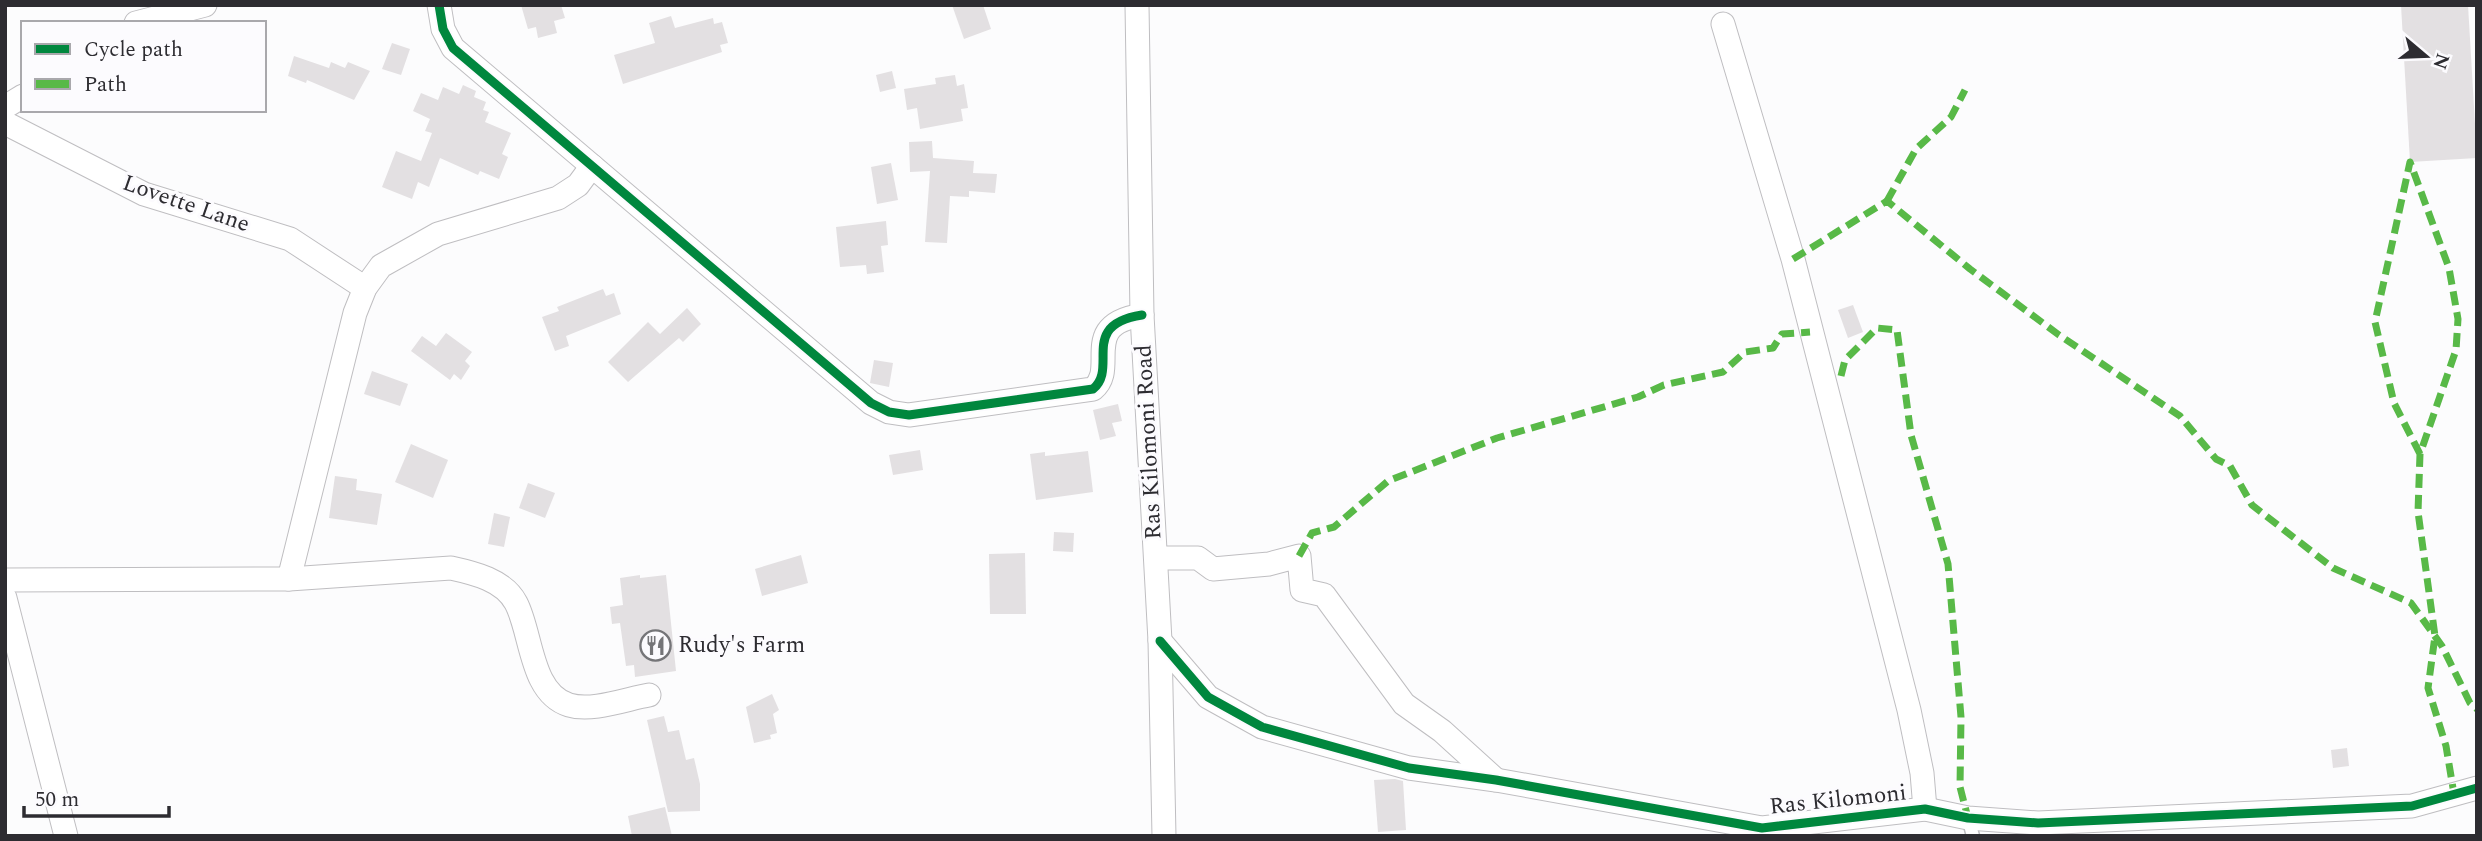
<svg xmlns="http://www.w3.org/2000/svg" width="2482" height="841" font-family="Spectral,serif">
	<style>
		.building { fill: #e3e0e2 }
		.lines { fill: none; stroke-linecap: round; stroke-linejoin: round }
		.lane-casing { stroke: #bfbec1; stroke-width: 15 }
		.street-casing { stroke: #bfbec1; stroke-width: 25 }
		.lane { stroke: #fff; stroke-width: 12 }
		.street { stroke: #fff; stroke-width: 23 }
		.quiet { stroke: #58b947; stroke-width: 7; stroke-dasharray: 14 7; stroke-linecap: butt }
		.cycleway-casing { stroke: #fcfbfe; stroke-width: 13 }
		.cycleway { stroke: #00873e; stroke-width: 9 }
		.labels { text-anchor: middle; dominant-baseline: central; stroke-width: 6; stroke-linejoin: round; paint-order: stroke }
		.street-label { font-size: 23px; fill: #2d2c31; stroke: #fcfbfe }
		.poi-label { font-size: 23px; fill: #2d2c31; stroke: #fcfbfe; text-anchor: start }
	</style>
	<rect width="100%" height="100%" fill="#fcfcfd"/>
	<!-- building -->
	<g class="building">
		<path d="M521,5H561L565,18L554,21L557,33L538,38L536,27L528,29Z"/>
		<path d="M952,5H983L991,29L964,39Z"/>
		<path d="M2401,5H2468L2477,158L2410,162Z"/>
		<path d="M671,16L675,28L713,18L714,24L722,22L728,43L720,45L722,52L623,84L614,55L655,43L649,23Z"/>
		<path d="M392,43L410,49L401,75L382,69Z"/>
		<path d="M294,56L329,68L331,62L345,68L348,62L370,71L354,100L307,80L306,83L288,76Z"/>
		<path d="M892,71L896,88L880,92L876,75Z"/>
		<path d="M955,75L957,86L964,84L968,108L961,109L963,121L920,129L917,108L907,110L904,89L936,84L935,78Z"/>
		<path d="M463,85L476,91L474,97L486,102L483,110L489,112L485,122L511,133L502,154L508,157L499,179L480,171L478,175L440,158L429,187L418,182L412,199L382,187L396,151L421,161L432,133L425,131L430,119L413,111L421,93L438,100L443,87L459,94Z"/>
		<path d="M932,141L933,158L974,161L973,173L997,174L995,193L969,191V197L950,196L947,243L925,242L930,171L910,172L909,142Z"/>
		<path d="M891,163L898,200L877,204L871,167Z"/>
		<path d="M886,221L888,245L881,246L884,272L867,274L866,265L840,267L836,227Z"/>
		<path d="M603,289L606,296L614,293L621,314L566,336L569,346L555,351L542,317L559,311L557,307Z"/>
		<path d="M1853,305L1863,332L1848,338L1838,310Z"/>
		<path d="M687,308L701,324L683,342L679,338L628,382L608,362L648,322L660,334Z"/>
		<path d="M446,333L472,352L465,361L470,366L461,380L454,374L450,380L411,351L422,336L436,346Z"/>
		<path d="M874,360L893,363L889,387L870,383Z"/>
		<path d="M372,371L408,384L400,406L364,394Z"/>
		<path d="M1118,404L1122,421L1112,423L1116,436L1100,440L1093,410Z"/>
		<path d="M411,444L448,460L433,498L395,482Z"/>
		<path d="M920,450L923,470L893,475L889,455Z"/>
		<path d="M1088,451L1093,492L1036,500L1030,454L1045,452V456Z"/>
		<path d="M335,476L357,479L356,490L382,494L377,525L329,518Z"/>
		<path d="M528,483L555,493L545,518L519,508Z"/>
		<path d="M494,513L510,517L504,547L488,544Z"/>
		<path d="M1054,532L1074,533L1073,552L1053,551Z"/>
		<path d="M1025,553L1026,614H990L989,554Z"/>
		<path d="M801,555L808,583L762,596L755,569Z"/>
		<path d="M640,575V578L666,575L676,671L635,677L634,665L626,666L620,623L612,624L610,607L623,605L620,578Z"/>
		<path d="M772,694L779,710L773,714L777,733L770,735L771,739L754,743L746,707Z"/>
		<path d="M664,716L668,732L679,730L686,760L694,758L700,784V811L668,812L647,720Z"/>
		<path d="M2347,748L2349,766L2333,768L2331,750Z"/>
		<path d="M1395,779L1403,781L1406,830L1378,832L1374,780Z"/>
		<path d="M665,807L672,836H632L628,816Z"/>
	</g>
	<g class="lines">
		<defs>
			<path id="lane" d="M1968,818L1973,836"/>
			<g id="street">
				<path d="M439,5L443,29L453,48L871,403L889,412L909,415L1093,389C1119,368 1078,325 1142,315"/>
				<path d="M1137,5L1142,315L1160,641L1164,836"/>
				<path d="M136,23L205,5"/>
				<path d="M1723,24L1793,259L1909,710L1922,773L1925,809"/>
				<path d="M5,107L23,96"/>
				<path d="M5,123L144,194L290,239L365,288"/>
				<path d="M1156,558H1198L1213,569L1269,564L1299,556L1302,590L1324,595L1404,704L1442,731L1496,780"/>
				<path d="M289,579L355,313L365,288L381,266L438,234L558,198L578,185L592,166"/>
				<path d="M5,580L289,579L451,568C474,573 504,580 516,603C532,633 530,693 569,705C592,712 626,699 649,695"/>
				<path d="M5,598L66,836"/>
				<path d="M1160,641L1208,697L1262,727L1409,768L1496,780L1762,828L1925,809L1968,818L2038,823L2412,806L2477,788"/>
			</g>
		</defs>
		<!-- lane casing -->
		<use href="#lane" class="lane-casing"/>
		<!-- street casing -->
		<use href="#street" class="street-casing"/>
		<!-- lane -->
		<use href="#lane" class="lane"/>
		<!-- street -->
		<use href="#street" class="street"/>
		<!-- quiet -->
		<g class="quiet">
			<path d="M1887,201L1916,149L1951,117L1965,90"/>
			<path d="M1793,259L1887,201L1970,269L2059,335L2180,416L2216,459L2230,466L2252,505L2333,568L2411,603L2442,646L2470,703L2477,709"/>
			<path d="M1841,376L1845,360L1877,328L1897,330L1911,435L1948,564L1961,717L1960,787L1968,818"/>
			<path d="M2420,454L2394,403L2375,322L2410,162L2449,268L2458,319L2456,350L2420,454L2418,512L2435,636L2428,688L2446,746L2454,794"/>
			<path d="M1299,556L1312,533L1334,527L1388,481L1497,438L1638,397L1664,385L1723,372L1745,352L1773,348L1782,334L1810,332"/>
		</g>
		<defs>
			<g id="cycleway">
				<path d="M439,5L443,29L453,48L871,403L889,412L909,415L1093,389C1119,368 1078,325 1142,315"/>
				<path d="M1160,641L1208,697L1262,727L1409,768L1496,780L1762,828L1925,809L1968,818L2038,823L2412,806L2477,788"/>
			</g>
		</defs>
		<!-- cycleway casing -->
		<use href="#cycleway" class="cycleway-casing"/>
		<!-- cycleway -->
		<use href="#cycleway" class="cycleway"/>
	</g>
	<!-- icons -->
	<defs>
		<symbol id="restaurant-ring" viewBox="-11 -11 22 22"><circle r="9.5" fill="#fcfbfe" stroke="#757578" stroke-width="1.5"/><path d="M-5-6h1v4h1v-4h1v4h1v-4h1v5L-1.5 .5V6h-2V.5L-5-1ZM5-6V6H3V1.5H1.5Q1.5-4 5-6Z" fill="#757578"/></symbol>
	</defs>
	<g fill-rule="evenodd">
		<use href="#restaurant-ring" x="638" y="628" width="35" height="35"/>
	</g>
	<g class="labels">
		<!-- street labels -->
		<g class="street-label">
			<text transform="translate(186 204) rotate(19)">Lovette Lane</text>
			<text transform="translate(1149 442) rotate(-93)">Ras Kilomoni Road</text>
			<text transform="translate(1838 800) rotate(-6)">Ras Kilomoni</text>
		</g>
		<!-- poi labels -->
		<g class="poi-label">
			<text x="678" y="645">Rudy's Farm</text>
		</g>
	</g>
	<!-- border -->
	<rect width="2482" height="841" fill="none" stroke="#2d2c31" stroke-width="14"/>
	<!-- legend -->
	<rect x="21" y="21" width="245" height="91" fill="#fcfbfe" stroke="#a9a8ac" stroke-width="2"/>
	<rect x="35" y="44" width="35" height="10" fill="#00873e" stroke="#a9a8ac" stroke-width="2"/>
	<text x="84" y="56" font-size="21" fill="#2d2c31">Cycle path</text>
	<rect x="35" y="79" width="35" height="10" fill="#58b947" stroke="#a9a8ac" stroke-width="2"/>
	<text x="84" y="91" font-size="21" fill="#2d2c31">Path</text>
	<!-- north arrow -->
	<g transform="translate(2426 56) rotate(109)" stroke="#fcfbfe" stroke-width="5" paint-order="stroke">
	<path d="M0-5L12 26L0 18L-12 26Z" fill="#2d2c31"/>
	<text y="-10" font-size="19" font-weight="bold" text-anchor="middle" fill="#2d2c31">N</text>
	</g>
	<!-- scale -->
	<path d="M24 806v10h145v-10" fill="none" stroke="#2d2c31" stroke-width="3.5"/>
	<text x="35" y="806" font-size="21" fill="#2d2c31" stroke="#fcfbfe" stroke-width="5" paint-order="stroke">50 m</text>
</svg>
